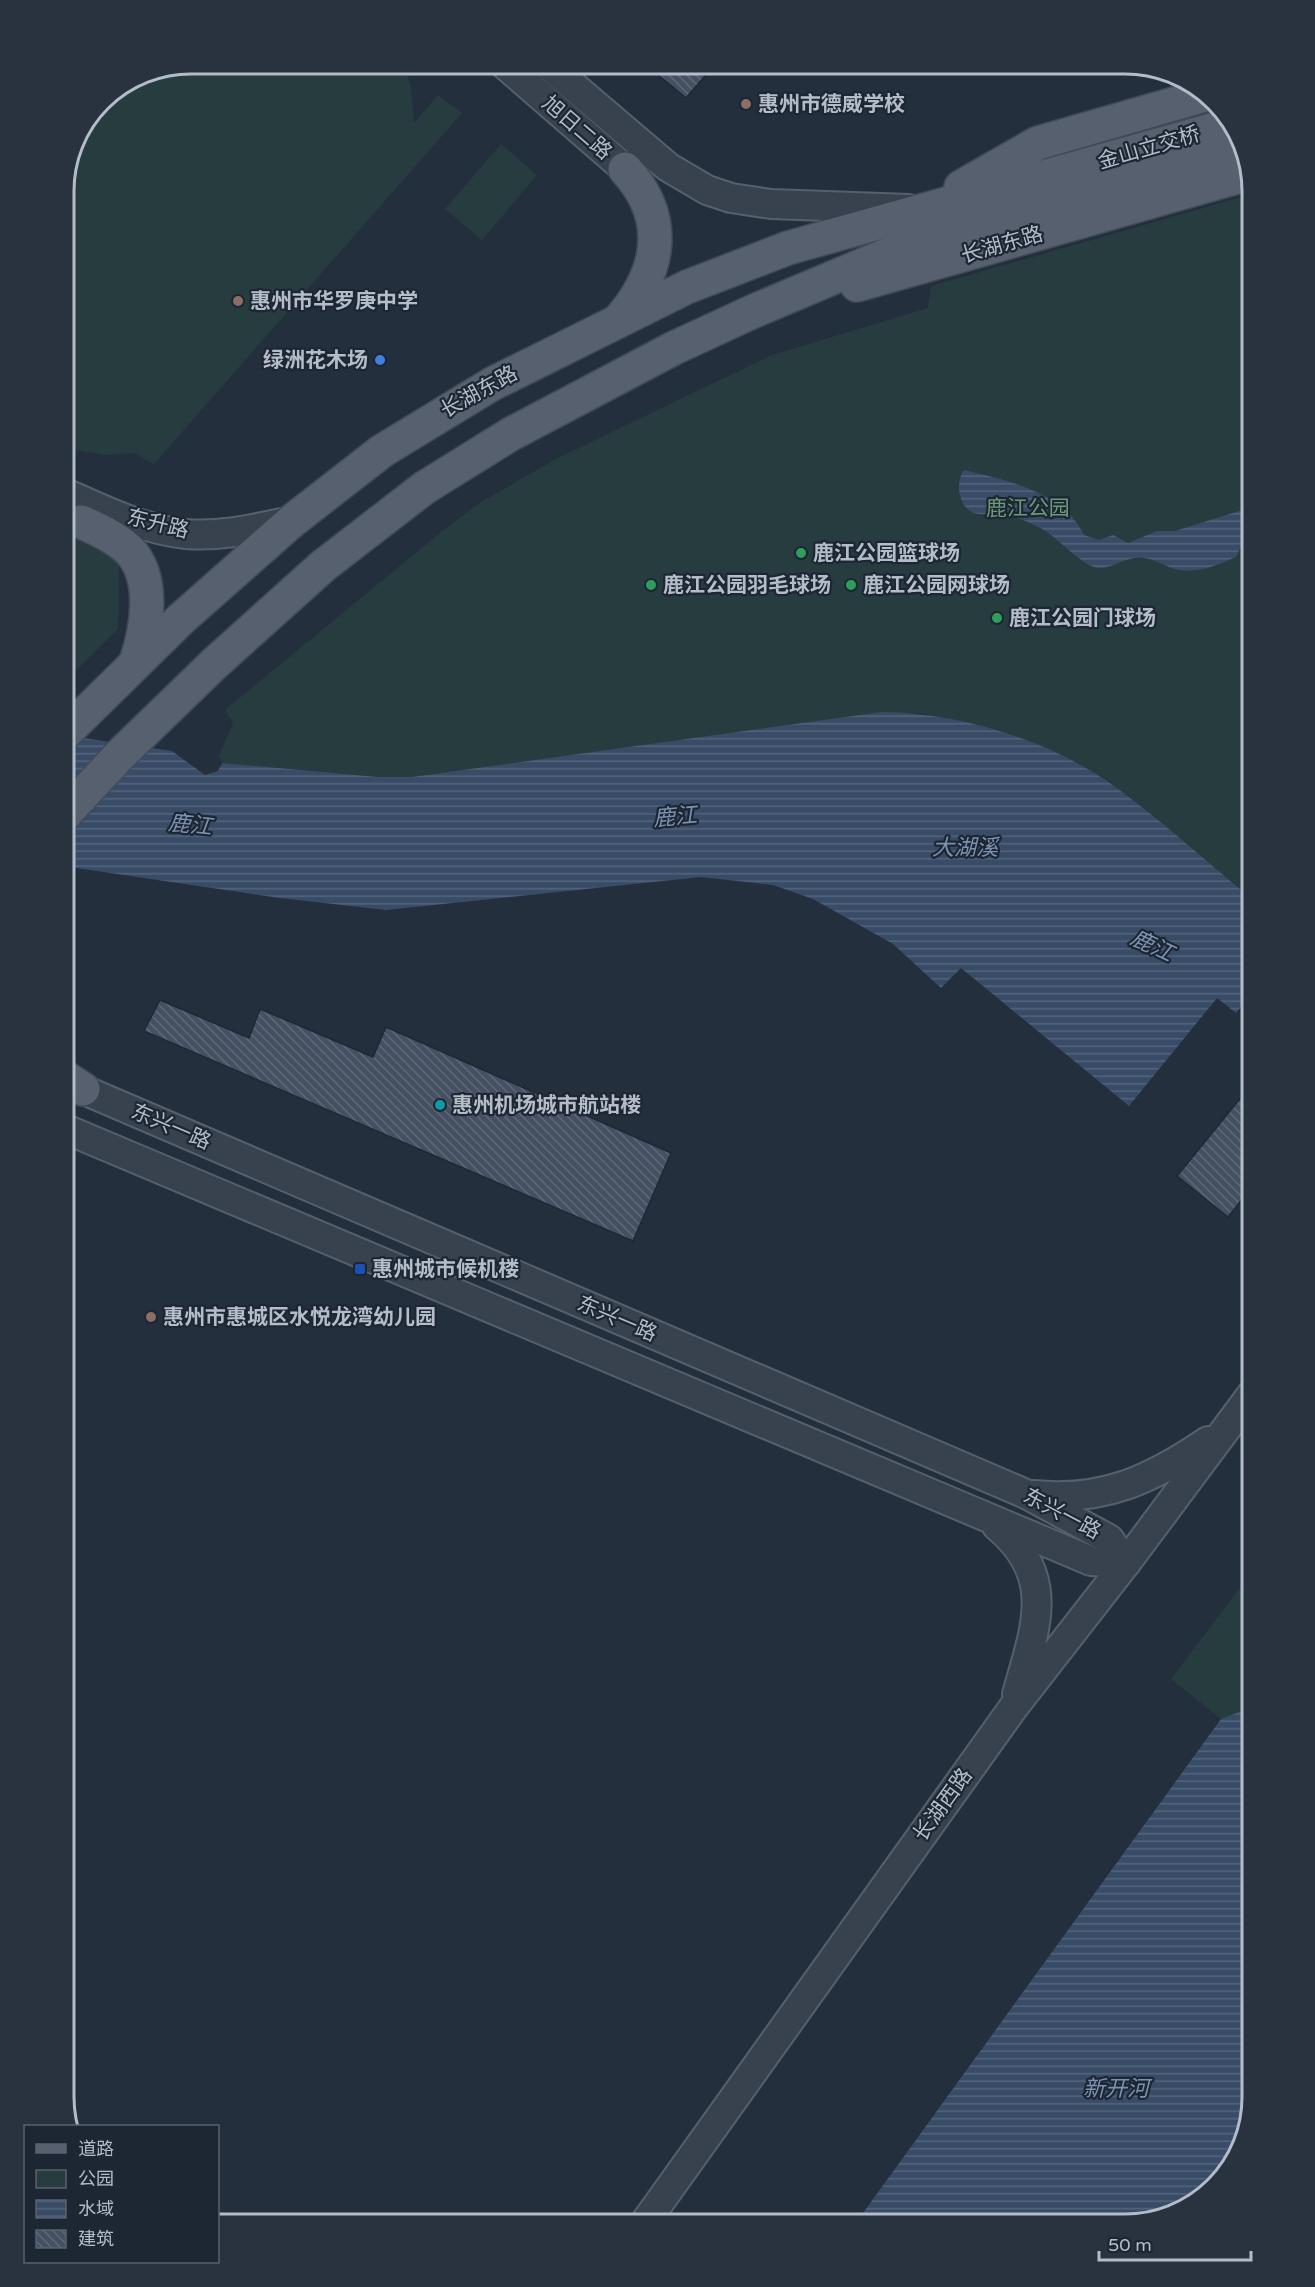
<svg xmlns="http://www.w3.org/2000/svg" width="1315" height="2287" font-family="'Varela Round','Noto Sans SC',sans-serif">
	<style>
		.park { fill: #263c3f }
		.water { fill: url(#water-rules) }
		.building { fill: url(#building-back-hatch); stroke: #1f2835; stroke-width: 1.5 }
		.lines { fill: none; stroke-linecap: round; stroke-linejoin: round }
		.minor-casing { stroke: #565f6c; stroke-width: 32 }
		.major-casing { stroke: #414a57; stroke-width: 36 }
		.minor { stroke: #38414e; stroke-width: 28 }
		.major { stroke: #56606e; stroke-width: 33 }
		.education-dot { fill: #8d6e63; stroke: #1d2633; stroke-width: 2 }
		.shop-dot { fill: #3f7fe0; stroke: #1d2633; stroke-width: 2 }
		.leisure-dot { fill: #2e9e5b; stroke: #1d2633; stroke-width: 2 }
		.culture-dot { fill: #0f9aa8; stroke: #1d2633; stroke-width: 2 }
		.transit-dot { fill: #1a4fb4; stroke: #1d2633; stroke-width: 2 }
		.labels { text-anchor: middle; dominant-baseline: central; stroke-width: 4.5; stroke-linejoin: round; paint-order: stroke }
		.poi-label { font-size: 21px; font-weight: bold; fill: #b4bcc9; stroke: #1d2633; text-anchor: start }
		.street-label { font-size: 21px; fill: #b4bcc9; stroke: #1d2633 }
		.park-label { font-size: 21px; fill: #6b9a76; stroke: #1d2633 }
		.water-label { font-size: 22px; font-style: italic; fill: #7c92b1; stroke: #1d2633 }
		.rim { fill: none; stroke: #b4bcc9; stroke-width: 3 }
	</style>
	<defs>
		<pattern id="water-rules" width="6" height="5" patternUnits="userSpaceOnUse" patternTransform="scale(1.5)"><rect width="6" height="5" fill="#394c67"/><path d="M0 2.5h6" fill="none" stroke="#53647b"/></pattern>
		<pattern id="building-back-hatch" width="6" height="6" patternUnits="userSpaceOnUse" patternTransform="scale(1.5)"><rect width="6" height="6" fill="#455162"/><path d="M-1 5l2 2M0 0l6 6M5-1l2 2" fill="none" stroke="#5d6877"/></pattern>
	</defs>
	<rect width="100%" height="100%" fill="#242f3e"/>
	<!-- park -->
	<g class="park">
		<path d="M190,63H403L411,87L414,123L438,95L462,113L154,464L134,453L105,455L63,448V182L73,141L89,117L111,93L142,73Z"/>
		<path d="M781,63H862C833,75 809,76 781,63Z"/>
		<path d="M501,144L537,175L482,240L445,209Z"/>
		<path d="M1252,194V899L1113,786L1067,758L1025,740L920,713L412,777H378L222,763L219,755L233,723L225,710L446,528L481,502L560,457L772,355L928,308L931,286Z"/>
		<path d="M63,533L119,560L118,629L63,683Z"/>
		<path d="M1252,1572V1707L1221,1719L1171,1679Z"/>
	</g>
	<!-- water -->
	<g class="water">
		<path d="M964,470C1008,481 1063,491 1084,535L1099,540L1113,535L1128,543L1157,531H1175L1252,507V523L1236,557C1218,565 1199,573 1179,570C1167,568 1156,559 1144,558C1128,555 1115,568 1100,568C1085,569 1058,538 1044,530C1032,524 1018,517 1005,514C996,512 987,515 978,514C959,511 954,483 964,470Z"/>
		<path d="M882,712C961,713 1049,740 1114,786C1162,821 1206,861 1252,899V993L1236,1013L1217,998L1129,1106L961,968L941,988L893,944L813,899L773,885L701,877L386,910L280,898L63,866V735L172,751L205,775L218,771L222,763L378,777H412Z"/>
		<path d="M1252,1707V2097L1231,2167L1181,2211L1125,2224H855L1221,1719Z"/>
	</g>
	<!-- building -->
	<g class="building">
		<path d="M644,63H690L705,76L686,98Z"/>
		<path d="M160,1000L249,1038L260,1009L373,1057L386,1027L671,1153L633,1241L144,1031Z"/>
		<path d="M1252,1084V1187L1228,1217L1177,1176Z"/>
	</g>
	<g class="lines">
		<defs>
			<g id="minor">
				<path d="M503,63L625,169"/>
				<path d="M546,63L668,167L707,190L731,198L771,204L909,209"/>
				<path d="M63,492C101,509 144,530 186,534C222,537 257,528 292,521"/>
				<path d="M63,1081L1026,1494L1109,1539L1126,1563"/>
				<path d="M63,1128L1091,1561L1126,1563"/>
				<path d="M1034,1495C1104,1502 1152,1479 1208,1441"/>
				<path d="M997,1526C1058,1577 1035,1629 1017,1694"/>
				<path d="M644,2224L1013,1708L1126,1563L1252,1394"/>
			</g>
			<g id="major">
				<path d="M961,187L1038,143L1205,95"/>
				<path d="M857,285L1248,174"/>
				<path d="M620,319C661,271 670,218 625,169"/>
				<path d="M81,522C98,529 115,537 129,550C156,578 147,629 136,662"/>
				<path d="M63,735L181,619L292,521L382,451L492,384L687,287L788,248L1230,125"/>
				<path d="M63,816L119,756L214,664L323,566L424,488L511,434L674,348L754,311L896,251L1242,147"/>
				<path d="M63,1076L83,1089"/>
			</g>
		</defs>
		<!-- minor casing -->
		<use href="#minor" class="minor-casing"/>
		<!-- major casing -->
		<use href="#major" class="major-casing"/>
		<!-- minor -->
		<use href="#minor" class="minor"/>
		<!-- major -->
		<use href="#major" class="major"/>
	</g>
	<!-- markers -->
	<g class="education-dot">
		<circle cx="746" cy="104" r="6"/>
		<circle cx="238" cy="301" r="6"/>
		<circle cx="151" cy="1317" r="6"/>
	</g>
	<circle class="shop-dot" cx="380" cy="360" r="6"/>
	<g class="leisure-dot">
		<circle cx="801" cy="553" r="6"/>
		<circle cx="651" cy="585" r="6"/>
		<circle cx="851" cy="585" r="6"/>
		<circle cx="997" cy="618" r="6"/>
	</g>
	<circle class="culture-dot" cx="440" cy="1105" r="6"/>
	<rect class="transit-dot" x="354" y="1263" width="12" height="12" rx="3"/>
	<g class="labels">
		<!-- poi labels -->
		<g class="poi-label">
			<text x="758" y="104">惠州市德威学校</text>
			<text x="250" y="301">惠州市华罗庚中学</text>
			<text x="368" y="360" text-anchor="end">绿洲花木场</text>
			<text x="813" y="553">鹿江公园篮球场</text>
			<text x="663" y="585">鹿江公园羽毛球场</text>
			<text x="863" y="585">鹿江公园网球场</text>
			<text x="1009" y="618">鹿江公园门球场</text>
			<text x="452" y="1105">惠州机场城市航站楼</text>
			<text x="372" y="1269">惠州城市候机楼</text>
			<text x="163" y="1317">惠州市惠城区水悦龙湾幼儿园</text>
		</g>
		<!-- street labels -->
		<g class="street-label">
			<text transform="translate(577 128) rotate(41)">旭日二路</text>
			<text transform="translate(1149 148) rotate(-16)">金山立交桥</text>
			<text transform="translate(1002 245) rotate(-16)">长湖东路</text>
			<text transform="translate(479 392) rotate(-29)">长湖东路</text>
			<text transform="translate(158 524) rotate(14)">东升路</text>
			<text transform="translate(171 1127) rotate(23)">东兴一路</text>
			<text transform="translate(617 1319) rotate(23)">东兴一路</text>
			<text transform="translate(1062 1514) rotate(28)">东兴一路</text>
			<text transform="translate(943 1805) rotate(-54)">长湖西路</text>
		</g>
		<!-- park labels -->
		<g class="park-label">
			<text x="1028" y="508">鹿江公园</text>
		</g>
		<!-- water labels -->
		<g class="water-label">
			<text transform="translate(675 817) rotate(-5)">鹿江</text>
			<text transform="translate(190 825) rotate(6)">鹿江</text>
			<text x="965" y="848">大湖溪</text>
			<text transform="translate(1152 946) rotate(25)">鹿江</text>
			<text x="1116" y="2089">新开河</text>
		</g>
	</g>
	<!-- crop -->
	<path d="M0 0H1315V2287H0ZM191 74H1125A117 117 0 0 1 1242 191V2097A117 117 0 0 1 1125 2214H191A117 117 0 0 1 74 2097V191A117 117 0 0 1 191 74Z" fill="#29323f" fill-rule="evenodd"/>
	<path class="rim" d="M191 74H1125A117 117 0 0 1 1242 191V2097A117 117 0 0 1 1125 2214H191A117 117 0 0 1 74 2097V191A117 117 0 0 1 191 74Z"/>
	<!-- legend -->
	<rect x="24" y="2125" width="195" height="138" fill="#1d2633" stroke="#59626f" stroke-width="1.5"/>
	<rect x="36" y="2144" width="30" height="9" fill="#56606e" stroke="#59626f" stroke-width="1.5"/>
	<text x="78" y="2155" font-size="18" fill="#b4bcc9">道路</text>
	<rect x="36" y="2170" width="30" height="18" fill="#263c3f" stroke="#59626f" stroke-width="1.5"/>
	<text x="78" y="2185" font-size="18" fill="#b4bcc9">公园</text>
	<rect x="36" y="2200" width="30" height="18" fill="url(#water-rules)" stroke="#59626f" stroke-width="1.5"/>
	<text x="78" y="2215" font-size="18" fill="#b4bcc9">水域</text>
	<rect x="36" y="2230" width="30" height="18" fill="url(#building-back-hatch)" stroke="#59626f" stroke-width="1.5"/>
	<text x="78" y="2245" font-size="18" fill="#b4bcc9">建筑</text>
	<!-- scale -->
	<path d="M1099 2251v9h152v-9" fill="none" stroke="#b4bcc9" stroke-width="3"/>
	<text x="1108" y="2251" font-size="18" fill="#b4bcc9" stroke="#1d2633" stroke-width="4.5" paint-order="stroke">50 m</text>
</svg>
